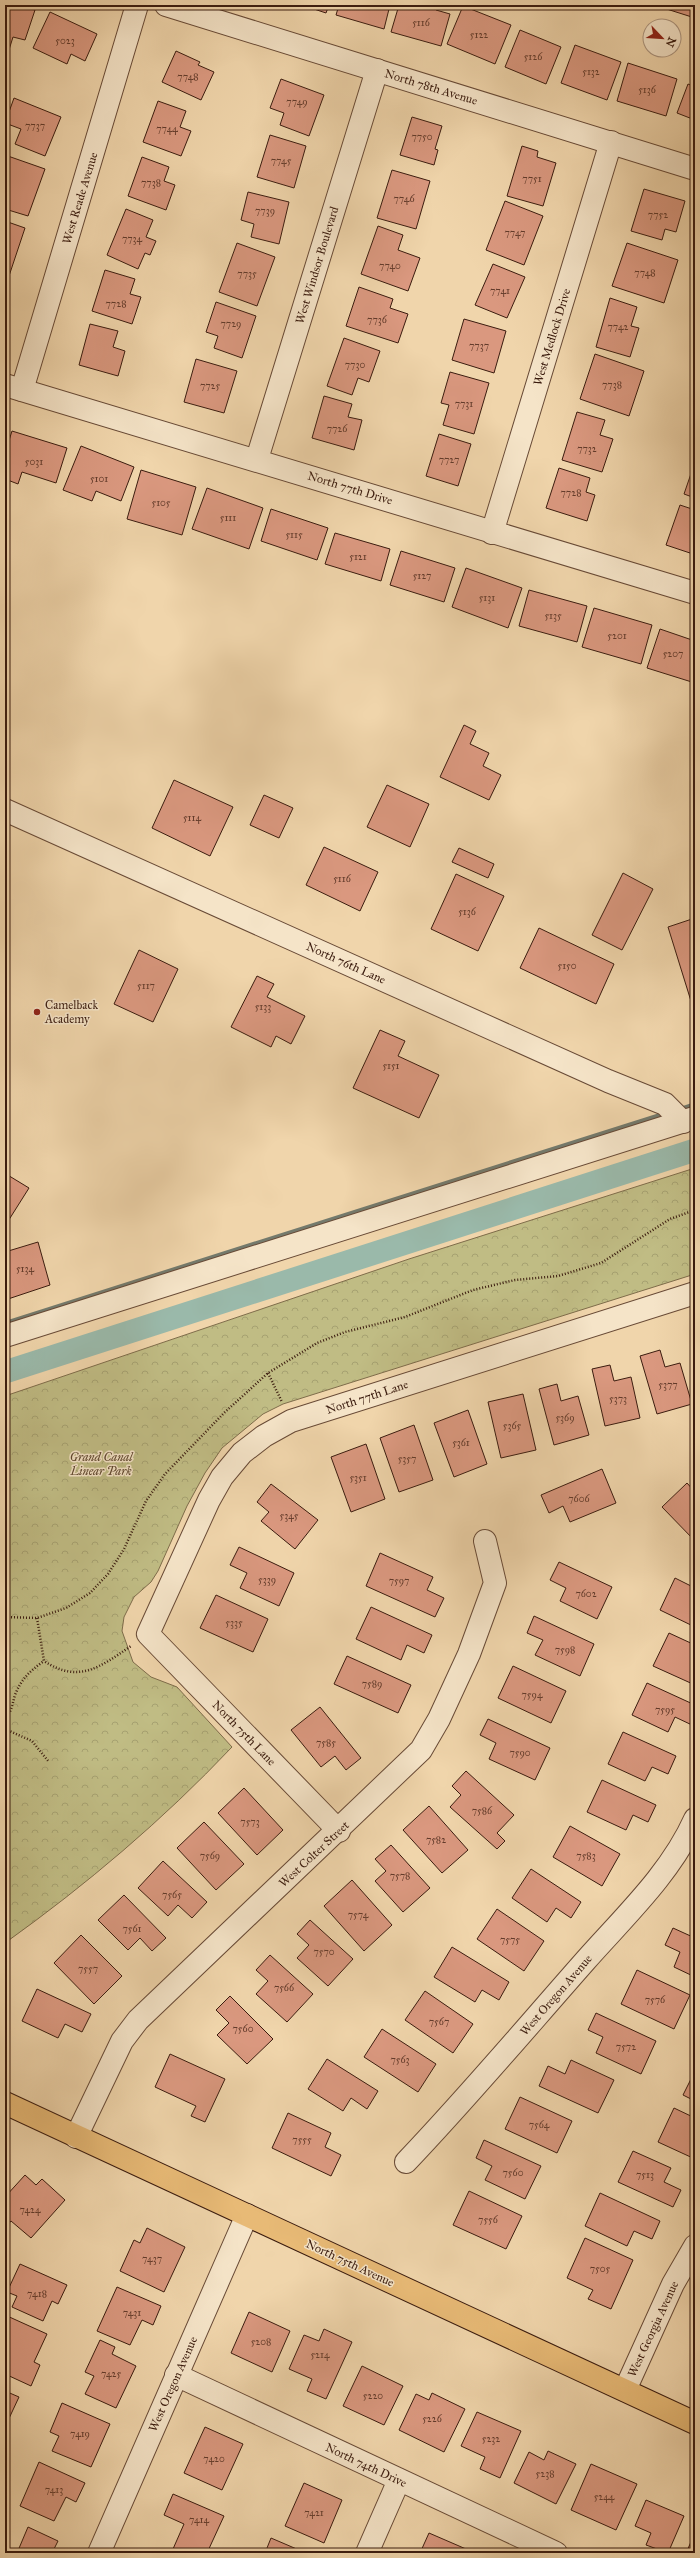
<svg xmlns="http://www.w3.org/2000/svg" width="700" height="2558" font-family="'IM FELL Great Primer',serif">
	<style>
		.forest { fill: url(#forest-crowns); stroke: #7e6c4a }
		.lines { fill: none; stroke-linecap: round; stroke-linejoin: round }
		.stream { stroke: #747a6c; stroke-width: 6 }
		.canal { stroke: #9ab9aa; stroke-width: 23 }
		.building { fill: #da987f; stroke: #3b1c0f }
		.minor-casing { stroke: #684a36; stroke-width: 24 }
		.major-casing { stroke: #3b1c0f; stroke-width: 24 }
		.path { stroke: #3b1c0f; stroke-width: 2.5; stroke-dasharray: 1 2; stroke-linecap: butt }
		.minor { stroke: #f5e4c8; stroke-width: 22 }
		.major { stroke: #e8ba76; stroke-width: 22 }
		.poi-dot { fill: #8f2418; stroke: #f5e4c8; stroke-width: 1.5 }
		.labels { text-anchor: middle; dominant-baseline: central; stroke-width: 3; stroke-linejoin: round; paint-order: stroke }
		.number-label { font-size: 10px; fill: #633b2b }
		.street-label { font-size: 12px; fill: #3b1c0f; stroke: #f5e4c8 }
		.poi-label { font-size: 12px; fill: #3b1c0f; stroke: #f5e4c8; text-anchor: start }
		.park-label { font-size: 12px; font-style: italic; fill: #5c442c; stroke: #f5e4c8 }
	</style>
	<defs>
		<pattern id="forest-crowns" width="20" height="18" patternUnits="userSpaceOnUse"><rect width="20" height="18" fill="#c0bc84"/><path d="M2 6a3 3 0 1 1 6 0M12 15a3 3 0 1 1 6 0" fill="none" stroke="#a6a171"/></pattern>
	</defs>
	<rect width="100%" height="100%" fill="#f0d5ab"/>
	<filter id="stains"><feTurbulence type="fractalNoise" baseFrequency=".005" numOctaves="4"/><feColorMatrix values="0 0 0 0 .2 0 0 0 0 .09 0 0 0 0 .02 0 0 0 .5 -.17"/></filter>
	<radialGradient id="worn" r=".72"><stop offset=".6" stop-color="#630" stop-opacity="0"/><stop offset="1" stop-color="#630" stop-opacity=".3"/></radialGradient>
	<!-- forest -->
	<path class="forest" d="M695,1168V1274L283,1404L263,1414L222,1448L205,1473L187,1506L158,1571L151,1582L134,1597L124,1617L122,1631L133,1662L151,1677L177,1687L232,1747C163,1820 86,1885 5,1943V1396L409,1259Z"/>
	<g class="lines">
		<!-- stream -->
		<g class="stream">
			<path d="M677,1111L695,1105"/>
			<path d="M5,1324L669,1113"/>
		</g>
		<!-- canal -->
		<path class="canal" d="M5,1372L695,1150"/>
	</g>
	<!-- building -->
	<g class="building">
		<path d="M5,5H17L35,10L25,40L13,37L8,53H5Z"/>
		<path d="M302,5H329L326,13Z"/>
		<path d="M339,5H390L384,29L336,15Z"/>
		<path d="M399,5H434L437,6L436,10L450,14L441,46L391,32Z"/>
		<path d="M654,5H695V18Z"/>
		<path d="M463,6L511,25L495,64L447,44Z"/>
		<path d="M50,12L97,34L85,61L71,54L67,64L33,48Z"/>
		<path d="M520,30L561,47L546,84L505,67Z"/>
		<path d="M575,45L621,62L607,100L561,83Z"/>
		<path d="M176,51L200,62L198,65L214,72L201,100L162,82Z"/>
		<path d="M628,63L677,79L666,116L617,101Z"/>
		<path d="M281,79L324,95L309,136L280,125L284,113L270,108Z"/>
		<path d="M688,84L695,87V120L677,113Z"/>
		<path d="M14,98L61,117L45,156L15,144L21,129L5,123Z"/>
		<path d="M158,101L186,111L180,127L191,131L181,156L143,142Z"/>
		<path d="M412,117L442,126L435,149L438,150L434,165L400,155Z"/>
		<path d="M270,135L306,146L294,188L257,177Z"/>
		<path d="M522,146L538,151L537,157L556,163L543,206L507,196Z"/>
		<path d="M5,155L45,169L28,216L5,209Z"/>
		<path d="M142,157L169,167L164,181L175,185L166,210L128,196Z"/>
		<path d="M392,170L430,181L416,229L377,218Z"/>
		<path d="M644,189L685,201L676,232L665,229L662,240L631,231Z"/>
		<path d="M248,192L289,202L279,244L251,237L254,224L241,220Z"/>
		<path d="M505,201L543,216L524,265L486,250Z"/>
		<path d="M126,209L153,220L146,237L156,241L150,255L145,253L138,269L107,255Z"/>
		<path d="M5,221L25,228L9,276L5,275Z"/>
		<path d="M378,226L403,235L398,250L420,258L408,291L361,274Z"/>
		<path d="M237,243L275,257L257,306L219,292Z"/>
		<path d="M627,243L678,260L664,303L612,286Z"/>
		<path d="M493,264L525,277L507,318L475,305Z"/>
		<path d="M105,270L135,279L130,294L141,297L132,324L92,311Z"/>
		<path d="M359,287L393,299L390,308L408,314L398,343L346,326Z"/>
		<path d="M610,298L637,307L631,326L639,328L630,357L596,347Z"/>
		<path d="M216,302L256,316L242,358L214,348L218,336L206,332Z"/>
		<path d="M464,319L506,331L494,373L452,360Z"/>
		<path d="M90,324L118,331L113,347L125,351L118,376L79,365Z"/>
		<path d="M344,338L380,351L369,382L358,378L352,395L327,386Z"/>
		<path d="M595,354L644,371L629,416L580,399Z"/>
		<path d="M196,359L237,371L224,413L184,402Z"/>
		<path d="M450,372L489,383L474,434L443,425L449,405L441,403Z"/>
		<path d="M324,396L352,404L348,417L362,420L354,450L312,438Z"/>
		<path d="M577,412L605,420L600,435L613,439L602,472L562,460Z"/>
		<path d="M12,431L67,448L56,483L22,472L18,484L5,479V453Z"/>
		<path d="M439,434L471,444L458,486L426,476Z"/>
		<path d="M81,446L134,467L121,501L96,491L92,501L63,490Z"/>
		<path d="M695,462V498L684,494Z"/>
		<path d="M559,468L590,478L586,492L595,495L587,521L546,508Z"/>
		<path d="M141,470L196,487L182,535L127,519Z"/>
		<path d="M207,488L263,508L249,549L192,529Z"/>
		<path d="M680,505L695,510V547L693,554L666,545Z"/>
		<path d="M271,509L328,528L317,560L261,541Z"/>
		<path d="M335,533L390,549L381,581L325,564Z"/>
		<path d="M401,551L455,568L444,602L390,585Z"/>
		<path d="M466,568L522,588L508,628L452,607Z"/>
		<path d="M529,590L587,606L577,642L519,626Z"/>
		<path d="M594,608L652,625L641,664L582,647Z"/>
		<path d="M660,629L695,641V683L647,668Z"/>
		<path d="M464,725L476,731L470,744L489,753L483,766L501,775L489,800L440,777Z"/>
		<path d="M174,780L233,807L210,856L152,828Z"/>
		<path d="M387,785L429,804L410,847L367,827Z"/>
		<path d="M264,795L293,808L279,838L250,825Z"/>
		<path d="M324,847L378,872L360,911L306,885Z"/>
		<path d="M459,848L494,864L488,878L452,862Z"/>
		<path d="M623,873L653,889L622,950L592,935Z"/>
		<path d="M456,874L504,896L478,951L431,929Z"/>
		<path d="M695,918V1014L668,927Z"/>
		<path d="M539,928L614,964L596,1004L520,968Z"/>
		<path d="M139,950L178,969L153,1022L114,1004Z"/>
		<path d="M257,976L274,984L267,997L305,1016L291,1044L276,1036L271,1047L231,1027Z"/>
		<path d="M380,1030L405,1041L398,1056L439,1075L419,1118L353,1088Z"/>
		<path d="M6,1174L29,1188L5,1226V1175Z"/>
		<path d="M38,1242L50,1285L8,1299L5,1290V1252Z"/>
		<path d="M660,1350L665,1367L680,1363L692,1404L657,1414L640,1356Z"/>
		<path d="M610,1365L614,1381L631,1377L640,1418L605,1426L592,1369Z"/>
		<path d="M557,1384L561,1401L578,1396L589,1435L554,1445L539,1389Z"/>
		<path d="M523,1394L536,1450L501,1458L488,1402Z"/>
		<path d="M468,1410L487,1464L454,1477L434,1423Z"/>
		<path d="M414,1425L433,1480L399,1492L380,1438Z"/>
		<path d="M366,1444L385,1499L351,1512L331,1457Z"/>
		<path d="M602,1469L616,1503L570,1522L563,1506L549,1513L541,1495Z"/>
		<path d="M687,1483L695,1492V1541L662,1507Z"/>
		<path d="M271,1484L318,1520L295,1549L261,1521L269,1512L257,1502Z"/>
		<path d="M239,1547L294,1573L279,1606L240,1588L247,1573L230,1565Z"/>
		<path d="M380,1553L433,1577L427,1590L444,1598L435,1617L366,1586Z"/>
		<path d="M559,1562L612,1587L597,1619L560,1601L566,1588L550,1580Z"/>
		<path d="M675,1578L695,1588V1627L660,1610Z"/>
		<path d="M216,1595L268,1619L253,1652L200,1628Z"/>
		<path d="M371,1607L432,1635L424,1653L407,1645L401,1660L356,1639Z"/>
		<path d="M534,1616L594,1644L580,1676L535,1655L543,1640L527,1633Z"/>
		<path d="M669,1633L695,1645V1685L653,1666Z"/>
		<path d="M347,1656L411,1685L398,1713L334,1684Z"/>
		<path d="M513,1666L566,1691L551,1723L498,1698Z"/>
		<path d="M647,1683L695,1705V1718L692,1725L675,1717L668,1732L632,1715Z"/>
		<path d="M320,1707L361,1758L346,1770L335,1756L321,1767L291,1730Z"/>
		<path d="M488,1719L550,1748L535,1780L489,1759L496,1743L480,1735Z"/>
		<path d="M623,1732L676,1756L668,1774L652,1767L645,1781L608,1764Z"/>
		<path d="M466,1771L514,1815L497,1833L505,1841L497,1849L450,1807L461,1795L452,1786Z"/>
		<path d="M602,1780L656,1805L648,1822L633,1815L626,1830L587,1812Z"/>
		<path d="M244,1788L283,1830L257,1855L218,1813Z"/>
		<path d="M429,1806L468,1850L442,1873L403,1830Z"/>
		<path d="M204,1822L244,1864L216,1890L177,1848Z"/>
		<path d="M570,1826L620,1854L602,1886L553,1857Z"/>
		<path d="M391,1845L430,1888L403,1912L375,1881L386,1871L375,1859Z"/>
		<path d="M163,1861L207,1902L192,1918L178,1905L168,1916L138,1888Z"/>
		<path d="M531,1869L581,1902L571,1918L556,1908L547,1922L512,1898Z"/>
		<path d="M352,1880L392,1925L364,1951L324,1906Z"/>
		<path d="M124,1895L166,1938L152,1951L140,1938L128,1950L98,1920Z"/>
		<path d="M497,1909L544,1941L524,1971L477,1939Z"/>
		<path d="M310,1920L353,1959L328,1986L297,1958L309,1945L297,1934Z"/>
		<path d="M673,1928L695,1938V1977L674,1967L680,1952L665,1945Z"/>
		<path d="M81,1935L122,1976L94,2004L54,1963Z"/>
		<path d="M452,1947L509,1982L499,2000L482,1990L475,2002L434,1977Z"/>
		<path d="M270,1955L313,1994L287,2022L256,1994L268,1981L256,1970Z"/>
		<path d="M637,1970L690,1995L674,2029L621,2004Z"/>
		<path d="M37,1989L91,2014L82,2032L65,2024L58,2038L22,2021Z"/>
		<path d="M425,1991L473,2024L453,2053L405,2020Z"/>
		<path d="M230,1996L273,2039L247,2064L217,2035L229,2023L216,2010Z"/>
		<path d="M596,2013L656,2041L641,2074L596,2053L603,2037L588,2030Z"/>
		<path d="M382,2029L436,2064L418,2092L364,2057Z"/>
		<path d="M170,2054L225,2079L205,2122L191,2116L196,2106L155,2087Z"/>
		<path d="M327,2059L378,2091L367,2109L351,2098L343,2111L308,2089Z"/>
		<path d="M571,2060L614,2080L598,2113L539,2086L548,2066L565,2074Z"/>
		<path d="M695,2071V2101L683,2095Z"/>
		<path d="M520,2097L572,2121L557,2153L505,2129Z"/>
		<path d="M674,2108L695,2118V2159L658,2142Z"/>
		<path d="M288,2113L331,2133L325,2147L341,2155L331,2176L272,2148Z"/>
		<path d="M484,2140L541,2166L525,2199L485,2180L492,2166L476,2158Z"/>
		<path d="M633,2151L671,2168L664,2182L681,2190L673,2207L618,2182Z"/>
		<path d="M25,2175L36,2185L42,2179L65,2200L31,2238L11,2221L5,2228V2197Z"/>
		<path d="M469,2191L522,2216L506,2249L453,2225Z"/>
		<path d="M600,2193L660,2221L652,2239L634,2231L627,2246L585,2226Z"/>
		<path d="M147,2228L185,2247L164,2292L120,2271L134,2240L140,2243Z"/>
		<path d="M585,2238L633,2260L611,2309L588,2299L593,2290L567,2278Z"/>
		<path d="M20,2264L67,2285L58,2304L52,2301L43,2321L12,2307L17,2296L7,2292Z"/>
		<path d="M117,2287L161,2306L153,2325L142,2320L130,2345L97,2331Z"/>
		<path d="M249,2312L290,2331L272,2372L231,2353Z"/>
		<path d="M5,2315L47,2334L34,2362L40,2365L31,2386L5,2374Z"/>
		<path d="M324,2329L352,2342L326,2399L307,2391L312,2379L289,2369L304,2335L319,2341Z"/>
		<path d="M100,2340L115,2347L112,2354L136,2366L116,2408L85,2394L94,2376L85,2372Z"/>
		<path d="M362,2366L403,2386L384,2425L343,2406Z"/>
		<path d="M5,2391L19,2397L5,2427Z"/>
		<path d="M432,2393L465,2409L444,2452L399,2430L416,2394L429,2400Z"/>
		<path d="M62,2403L110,2424L91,2467L52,2451L59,2436L50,2432Z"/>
		<path d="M477,2412L521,2431L500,2478L480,2469L485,2457L461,2446Z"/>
		<path d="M205,2427L243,2444L222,2490L184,2473Z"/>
		<path d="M548,2451L576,2464L556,2504L514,2483L529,2452L544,2460Z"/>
		<path d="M39,2462L85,2483L76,2502L66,2497L54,2521L20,2506Z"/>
		<path d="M591,2464L637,2484L616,2530L571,2510Z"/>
		<path d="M304,2483L342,2500L324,2543L285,2526Z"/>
		<path d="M173,2494L224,2516L207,2553H181L173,2549L184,2524L164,2515Z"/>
		<path d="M646,2500L684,2516L668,2553L646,2545L651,2533L635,2526Z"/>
		<path d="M28,2527L58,2541L52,2553H17Z"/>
		<path d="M429,2533L466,2549L464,2553H420Z"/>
		<path d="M695,2533V2553H686Z"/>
		<path d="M271,2538L306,2553H265Z"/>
	</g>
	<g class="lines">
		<defs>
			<g id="minor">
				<path d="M166,5L695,169"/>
				<path d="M5,385L695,593"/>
				<path d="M22,390L137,5"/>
				<path d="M257,459L377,70"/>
				<path d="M492,533L611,142"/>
				<path d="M5,810L608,1081L665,1104L683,1122"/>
				<path d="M5,1336L694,1118"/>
				<path d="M339,1831L148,1634L209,1500L222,1477L242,1453L264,1436L291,1421L695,1293"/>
				<path d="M76,2137L122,2041L138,2020L421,1750L439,1719L469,1654L495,1583L485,1541"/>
				<path d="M406,2162C468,2097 526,2028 586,1960C625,1916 671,1873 695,1819"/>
				<path d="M176,2375L556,2553"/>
				<path d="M625,2390L673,2284L695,2246"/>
				<path d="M99,2553L247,2215"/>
				<path d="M367,2553L399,2480"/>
			</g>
			<path id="major" d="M5,2103L695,2423"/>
		</defs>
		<!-- minor casing -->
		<use href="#minor" class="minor-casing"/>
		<!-- major casing -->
		<use href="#major" class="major-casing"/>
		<!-- path -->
		<g class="path">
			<path d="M268,1373L282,1402"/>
			<path d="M5,1617L37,1618L66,1608L90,1593L108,1574L124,1549L146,1501L165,1474L224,1413L268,1373L317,1343L345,1332L405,1317L473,1290L515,1280L558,1276L601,1263L670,1219L695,1210"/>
			<path d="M37,1618L44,1661C79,1684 100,1667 131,1646"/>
			<path d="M5,1719C12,1711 12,1705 15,1695C21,1679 31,1670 44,1661"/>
			<path d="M5,1729L32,1741L49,1762"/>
			<path d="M5,1811V1826"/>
		</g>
		<!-- minor -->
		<use href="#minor" class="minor"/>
		<!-- major -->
		<use href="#major" class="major"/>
	</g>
	<!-- markers -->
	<circle class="poi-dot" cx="37" cy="1012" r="4"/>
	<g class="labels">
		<!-- number labels -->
		<g class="number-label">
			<text x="421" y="23">5116</text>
			<text x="479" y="35">5122</text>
			<text x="65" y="41">5023</text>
			<text x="533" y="57">5126</text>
			<text x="591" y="72">5132</text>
			<text x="188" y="77">7748</text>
			<text x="647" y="90">5136</text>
			<text x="297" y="102">7749</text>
			<text x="35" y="126">7737</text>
			<text x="167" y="129">7744</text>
			<text x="422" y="137">7750</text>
			<text x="281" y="161">7745</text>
			<text x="532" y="179">7751</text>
			<text x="151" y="183">7738</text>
			<text x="404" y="199">7746</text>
			<text x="265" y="211">7739</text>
			<text x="658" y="215">7752</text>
			<text x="515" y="233">7747</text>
			<text x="132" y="239">7734</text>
			<text x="390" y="266">7740</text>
			<text x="645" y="273">7748</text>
			<text x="247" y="274">7735</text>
			<text x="500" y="291">7741</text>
			<text x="116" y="304">7728</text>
			<text x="377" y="320">7736</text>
			<text x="231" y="324">7729</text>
			<text x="618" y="327">7742</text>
			<text x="479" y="346">7737</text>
			<text x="355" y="365">7730</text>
			<text x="612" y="385">7738</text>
			<text x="210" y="386">7725</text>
			<text x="464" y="404">7731</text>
			<text x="337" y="429">7726</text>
			<text x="587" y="449">7732</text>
			<text x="449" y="460">7727</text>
			<text x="34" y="462">5031</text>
			<text x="99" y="479">5101</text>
			<text x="571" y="493">7728</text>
			<text x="161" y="503">5105</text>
			<text x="228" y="518">5111</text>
			<text x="294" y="535">5115</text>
			<text x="358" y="557">5121</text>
			<text x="422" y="576">5127</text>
			<text x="487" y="598">5131</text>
			<text x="553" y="616">5135</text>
			<text x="617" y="636">5201</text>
			<text x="673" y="654">5207</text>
			<text x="192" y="818">5114</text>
			<text x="342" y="879">5116</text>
			<text x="467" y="912">5136</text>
			<text x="567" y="966">5150</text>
			<text x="146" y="986">5117</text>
			<text x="263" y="1007">5133</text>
			<text x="391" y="1066">5151</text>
			<text x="25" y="1269">5134</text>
			<text x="668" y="1385">5377</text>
			<text x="618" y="1399">5373</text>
			<text x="565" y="1418">5369</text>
			<text x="512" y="1426">5365</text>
			<text x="461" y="1443">5361</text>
			<text x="407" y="1459">5357</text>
			<text x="358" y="1478">5351</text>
			<text x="579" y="1499">7606</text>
			<text x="289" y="1516">5345</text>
			<text x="267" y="1580">5339</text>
			<text x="399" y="1581">7597</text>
			<text x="586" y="1594">7602</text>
			<text x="234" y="1623">5335</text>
			<text x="565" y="1650">7598</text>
			<text x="372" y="1684">7589</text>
			<text x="532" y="1695">7594</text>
			<text x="665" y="1710">7595</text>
			<text x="326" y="1743">7585</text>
			<text x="520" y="1753">7590</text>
			<text x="482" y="1811">7586</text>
			<text x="250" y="1822">7573</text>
			<text x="436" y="1840">7582</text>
			<text x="210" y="1856">7569</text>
			<text x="586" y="1856">7583</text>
			<text x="400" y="1876">7578</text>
			<text x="172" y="1895">7565</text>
			<text x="358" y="1915">7574</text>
			<text x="132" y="1929">7561</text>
			<text x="510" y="1940">7575</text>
			<text x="324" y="1952">7570</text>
			<text x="88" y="1969">7557</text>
			<text x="284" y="1988">7566</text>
			<text x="655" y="2000">7576</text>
			<text x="439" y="2022">7567</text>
			<text x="243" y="2029">7560</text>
			<text x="626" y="2047">7572</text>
			<text x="400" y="2060">7563</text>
			<text x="539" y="2125">7564</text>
			<text x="302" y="2140">7555</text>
			<text x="513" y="2173">7560</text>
			<text x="645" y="2175">7513</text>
			<text x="30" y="2210">7424</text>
			<text x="488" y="2220">7556</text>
			<text x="152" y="2259">7437</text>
			<text x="600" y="2269">7505</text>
			<text x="37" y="2294">7418</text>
			<text x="132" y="2313">7431</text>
			<text x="261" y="2342">5208</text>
			<text x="320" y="2355">5214</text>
			<text x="111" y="2374">7425</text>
			<text x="373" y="2396">5220</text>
			<text x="432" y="2419">5226</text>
			<text x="80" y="2434">7419</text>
			<text x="491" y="2439">5232</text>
			<text x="214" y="2459">7420</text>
			<text x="545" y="2474">5238</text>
			<text x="54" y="2490">7413</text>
			<text x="604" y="2497">5244</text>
			<text x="314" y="2513">7421</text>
			<text x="199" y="2520">7414</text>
		</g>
		<!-- street labels -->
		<g class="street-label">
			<text transform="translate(431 87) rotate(17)">North 78th Avenue</text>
			<text transform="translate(80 198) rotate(-73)">West Reade Avenue</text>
			<text transform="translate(317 265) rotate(-73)">West Windsor Boulevard</text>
			<text transform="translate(552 337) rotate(-73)">West Medlock Drive</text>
			<text transform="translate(350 488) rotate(17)">North 77th Drive</text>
			<text transform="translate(346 963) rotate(24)">North 76th Lane</text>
			<text transform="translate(367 1397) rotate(-18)">North 77th Lane</text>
			<text transform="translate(244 1733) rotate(46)">North 75th Lane</text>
			<text transform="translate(314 1854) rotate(-43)">West Colter Street</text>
			<text transform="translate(556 1995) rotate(-49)">West Oregon Avenue</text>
			<text transform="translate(350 2263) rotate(25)">North 75th Avenue</text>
			<text transform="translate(653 2329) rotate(-65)">West Georgia Avenue</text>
			<text transform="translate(173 2384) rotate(-66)">West Oregon Avenue</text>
			<text transform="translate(366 2465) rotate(25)">North 74th Drive</text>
		</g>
		<!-- poi labels -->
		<g class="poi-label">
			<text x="45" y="1005">Camelback<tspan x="45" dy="14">Academy</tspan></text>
		</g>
		<!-- park labels -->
		<g class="park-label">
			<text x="101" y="1457">Grand Canal<tspan x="101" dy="14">Linear Park</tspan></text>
		</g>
	</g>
	<!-- margin -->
	<rect width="700" height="2558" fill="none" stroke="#f0d5ab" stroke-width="20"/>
	<rect x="6" y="6" width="688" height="2546" fill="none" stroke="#3b1c0f" stroke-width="2"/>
	<rect x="10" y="10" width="680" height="2538" fill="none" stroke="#3b1c0f"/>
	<!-- north arrow -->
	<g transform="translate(662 38) rotate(115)"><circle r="19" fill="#f5e4c8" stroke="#ab947e"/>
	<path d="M0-3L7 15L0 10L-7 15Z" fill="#8f2418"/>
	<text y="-6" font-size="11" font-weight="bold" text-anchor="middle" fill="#3b1c0f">N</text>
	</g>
	<rect width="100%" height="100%" filter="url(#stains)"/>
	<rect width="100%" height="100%" fill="url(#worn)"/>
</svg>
